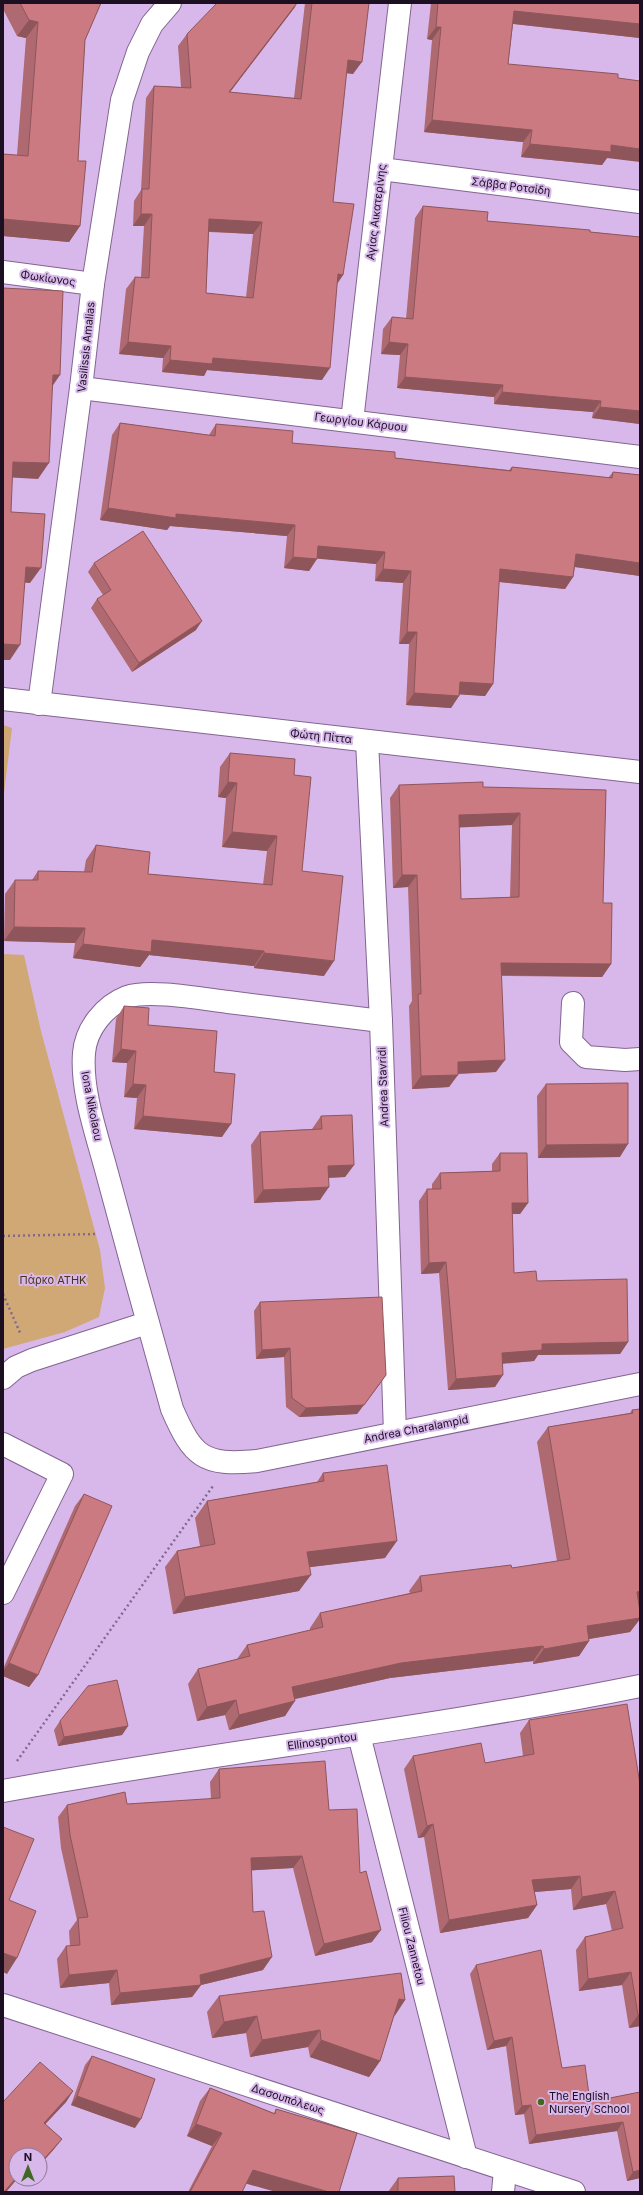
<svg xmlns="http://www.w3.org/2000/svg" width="643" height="2195" font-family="Inter,sans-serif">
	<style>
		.green { fill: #d0a875 }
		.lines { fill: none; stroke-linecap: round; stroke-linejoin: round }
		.minor-casing { stroke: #826491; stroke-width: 24 }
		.path { stroke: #816a8e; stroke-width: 2.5; stroke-dasharray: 2 3; stroke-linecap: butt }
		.minor { stroke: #fff; stroke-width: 22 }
		.wall { fill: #af6970; fill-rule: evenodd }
		.shaded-wall { fill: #8e555b }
		.building { fill: #cb7a82; stroke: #8e555b; fill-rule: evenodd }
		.poi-dot { fill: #416822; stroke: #d8b8ea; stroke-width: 1.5 }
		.labels { text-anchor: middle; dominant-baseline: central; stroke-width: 4; stroke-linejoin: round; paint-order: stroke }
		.street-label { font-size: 11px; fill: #1b0f21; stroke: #d8b8ea }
		.park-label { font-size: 11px; fill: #493518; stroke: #d8b8ea }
		.poi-label { font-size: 11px; fill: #1b0f21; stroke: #d8b8ea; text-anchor: start }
	</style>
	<rect width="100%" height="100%" fill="#d8b8ea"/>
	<!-- green -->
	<g class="green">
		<path d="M3,725L12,728L3,801Z"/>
		<path d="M3,954L24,955L41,1031L100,1250L105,1288L99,1317L65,1332L3,1349Z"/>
	</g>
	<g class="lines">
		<defs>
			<g id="minor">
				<path d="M381,169L640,202"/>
				<path d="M3,272L93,284"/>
				<path d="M81,388L640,457"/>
				<path d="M352,421L400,3"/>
				<path d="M3,699L640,772"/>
				<path d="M39,704L81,388L93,284L122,100L138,52L152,24L170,3"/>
				<path d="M367,741L381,1021L395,1433"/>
				<path d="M573,1003L571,1042L586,1057L625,1060L640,1059"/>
				<path d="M381,1021C330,1015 279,1008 228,1002C203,999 149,989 127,997C104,1006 86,1029 84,1053C81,1092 97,1135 107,1173C128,1252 150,1330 172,1409C193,1457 203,1466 257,1461L640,1384"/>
				<path d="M3,1378L16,1367L32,1360L147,1323"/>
				<path d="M3,1444L62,1474L3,1593"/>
				<path d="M359,1735L466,2157"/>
				<path d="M3,1791C215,1752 429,1729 640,1686"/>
				<path d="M3,2005L574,2192"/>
				<path d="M503,2192L505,2170"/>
			</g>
		</defs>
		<!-- minor casing -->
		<use href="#minor" class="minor-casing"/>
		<!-- path -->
		<g class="path">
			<path d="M3,1236L96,1234"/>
			<path d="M3,1294L21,1335"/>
			<path d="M17,1761L213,1486"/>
		</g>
		<!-- minor -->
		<use href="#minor" class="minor"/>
	</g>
	<!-- wall -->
	<g class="wall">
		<path d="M4,3H101L85,40L78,161L80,226L69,242L3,236V154L17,155L26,38L17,36L3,9V4Z"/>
		<path d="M305,3H369L353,74L346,73L333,202L343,275L337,284L322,380L207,370L204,376L162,372L163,358L119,354L126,289L135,277H141L144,226H133L134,201L141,190L146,98L154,86L181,87L178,46L187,34L295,7L230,92L294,98ZM209,232L253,234L246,297L206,293Z"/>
		<path d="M431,3H640V38L513,24L508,64L607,158L602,165L521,157L523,142L424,132L432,40L427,39Z"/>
		<path d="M423,206L487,221L640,237V424L592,418L593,412L494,404V397L397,388L400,355L381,354L383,329L392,317L406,319L415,218Z"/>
		<path d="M120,423L209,435L216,424L292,443L395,458L509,470L512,467L608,478L613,472L640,475V576L575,567L573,577L565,589L499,582L493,684L485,696L460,694L451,708L406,705L409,644H399L403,583L375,581L376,564L317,558L309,571L284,568L287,536L170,526L167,530L100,520L112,435Z"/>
		<path d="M94,563L196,630L132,672L91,608L97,599L103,595L88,572Z"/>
		<path d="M230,753L294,775L302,871L324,976L254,968V966L149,955L140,967L73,958L75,943L4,941L5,894L15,880H32L38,871L84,872L86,860L96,845L148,874L263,885L267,851L222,847L226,798L218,797L220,767Z"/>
		<path d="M399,785L606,790L603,903L611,964L602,977L501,976L496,1072L458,1074L449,1087L412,1089L409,1006L412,1001L408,887L393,888L390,798ZM512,825L510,897L461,899L459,827Z"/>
		<path d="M124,1006L148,1025L214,1072L222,1137L134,1129L137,1098L124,1097L127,1063L112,1062L116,1019Z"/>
		<path d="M546,1084L620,1157L538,1158L537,1096Z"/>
		<path d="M321,1116L354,1165L345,1177L329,1178L320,1200L254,1203L251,1145L260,1132L312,1129Z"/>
		<path d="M500,1153L528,1203L520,1214H512L514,1273L537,1281L628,1342L620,1354L538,1355L534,1361L502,1364L495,1387L448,1390L439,1273L421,1274L419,1201L427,1189H432V1184L440,1173L492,1171V1164Z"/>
		<path d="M260,1302L380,1384L357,1414L299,1417L286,1407L284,1357L256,1359L254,1311Z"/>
		<path d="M640,1409L639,1605L640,1612V1619L630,1632L589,1639V1641L579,1656L533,1664V1661L390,1678L295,1699L285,1716L229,1730L225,1715L197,1721L188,1684L198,1669L237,1659L247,1645L310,1630V1628L320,1613L410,1593L409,1591L420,1576L512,1568L557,1561L537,1442L548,1427L630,1413L632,1410Z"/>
		<path d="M323,1473L385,1558L309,1567L299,1591L173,1614L165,1567L177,1551L200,1546L195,1518L207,1501L317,1482Z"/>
		<path d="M84,1494L38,1675L29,1687L3,1676V1669L75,1506Z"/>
		<path d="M529,1720L640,1784V2026L629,2028L622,1985L579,1991L576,1950L585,1937L612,1931L606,1904L573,1910L571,1889L534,1892L537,1905L528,1918L440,1933L424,1837L418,1838L404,1769L413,1756L485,1763L523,1756L520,1733Z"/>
		<path d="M60,1721L128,1726L122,1735L58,1746L54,1730Z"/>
		<path d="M219,1769L329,1810L360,1873L372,1942L315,1956L293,1868L251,1870L253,1912L263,1970L201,1985L192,1997L111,2005L109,1983L60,1988L57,1959L66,1946H70L69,1931L77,1920L61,1848L58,1817L67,1805L127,1804L211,1799L210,1782Z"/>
		<path d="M476,1965L562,2068L590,2102L640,2092V2178L627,2181L617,2131L529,2144L524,2114L515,2115L506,2046L487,2050L470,1974Z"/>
		<path d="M219,1996L405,2000L394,2016L380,2061L369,2077L310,2057L308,2047L250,2057L246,2033L212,2038L207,2012Z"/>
		<path d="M92,2056L135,2128L71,2105L85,2065Z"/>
		<path d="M210,2088L274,2113L276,2109L357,2133L246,2183L242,2192H188L212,2146L187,2136L200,2101Z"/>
		<path d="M73,2091L66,2102L45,2124L62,2139L54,2149L40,2165V2155H16V2179H17L6,2192H3V2102Z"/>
		<path d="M398,2178L455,2192H388Z"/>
	</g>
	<!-- shaded-wall -->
	<g class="shaded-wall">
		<path d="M297,3L295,7L221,104L229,92Z"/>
		<path d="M514,11L640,24V38L505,23Z"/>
		<path d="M29,20L38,22L26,38L17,36Z"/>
		<path d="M436,27H441L432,40L427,39Z"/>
		<path d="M348,60L362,62L353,74L339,72Z"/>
		<path d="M432,120L532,130L523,142L424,132Z"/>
		<path d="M530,144L611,145L640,149V162L607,158L602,165L521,157Z"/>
		<path d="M141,214H152L144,226H133Z"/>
		<path d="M3,219L80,226L69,242L3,236Z"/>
		<path d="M209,219L262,222L253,234L201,231Z"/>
		<path d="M338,274L343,275L335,287Z"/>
		<path d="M128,342L171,346L163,358L119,354Z"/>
		<path d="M389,342L408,344L400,355L381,354Z"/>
		<path d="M213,358L330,368L322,380L207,370L204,376L162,372L170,360Z"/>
		<path d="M53,375H60L49,391Z"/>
		<path d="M405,377L503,385L494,397L397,388Z"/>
		<path d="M502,392L601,401L593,412L494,404Z"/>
		<path d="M600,407L640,411V424L592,418Z"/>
		<path d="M13,462L49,463L38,479L3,477Z"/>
		<path d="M108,508L176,514L295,525L287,536L170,526L167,530L100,520Z"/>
		<path d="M318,546L385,552L376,564L310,558Z"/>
		<path d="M576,554L640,563V576L568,566Z"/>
		<path d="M293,557L317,559L309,571L284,568Z"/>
		<path d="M26,567L41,568L30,583L15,582Z"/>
		<path d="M383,569L411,571L403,583L375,581Z"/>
		<path d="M500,569L573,577L565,589L491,581Z"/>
		<path d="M202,621L196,630L132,672L139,663Z"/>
		<path d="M407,632H417L409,644H399Z"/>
		<path d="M3,644L20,645L10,660H3Z"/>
		<path d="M460,682L493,684L485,696L452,694Z"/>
		<path d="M414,693L459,696L451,708L406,705Z"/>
		<path d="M228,782L237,783L226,798L218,797Z"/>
		<path d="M520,813L512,825L450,828L459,815Z"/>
		<path d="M232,832L277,836L267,851L222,847Z"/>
		<path d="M402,875H417L408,887L393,888Z"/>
		<path d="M14,927L85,928L75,943L4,941Z"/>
		<path d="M152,940L264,951L254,966L149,955L140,967L73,958L83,944Z"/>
		<path d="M264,953L334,961L324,976L254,968Z"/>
		<path d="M501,963L611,964L602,977L492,975Z"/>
		<path d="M121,1049L136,1051L127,1063L112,1062Z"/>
		<path d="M505,1060L496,1072L449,1074L458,1062Z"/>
		<path d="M458,1075L449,1087L412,1089L421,1076Z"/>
		<path d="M133,1084L146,1085L137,1098L124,1097Z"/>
		<path d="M143,1116L231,1124L222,1137L134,1129Z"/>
		<path d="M628,1144L620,1157L538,1158L546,1145Z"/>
		<path d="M354,1165L345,1177L320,1178L328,1166Z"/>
		<path d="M329,1187L320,1200L254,1203L263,1190Z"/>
		<path d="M512,1203H528L520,1214H504Z"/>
		<path d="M446,1262L439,1273L421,1274L429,1263Z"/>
		<path d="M628,1342L620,1354L538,1355L534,1361L494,1364L502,1353L542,1344Z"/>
		<path d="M290,1348L284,1357L256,1359L262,1350Z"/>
		<path d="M386,1375L357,1414L299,1417L306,1408Z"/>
		<path d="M503,1375L495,1387L448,1390L456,1379Z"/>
		<path d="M397,1541L385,1558L295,1569L307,1552Z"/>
		<path d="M311,1575L299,1591L173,1614L185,1597Z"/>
		<path d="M640,1591V1605L626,1607L637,1592Z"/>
		<path d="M640,1618V1619L630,1632L577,1641L587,1626Z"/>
		<path d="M589,1641L579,1656L533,1664L544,1649Z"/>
		<path d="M543,1646L533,1661L390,1678L281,1702L292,1687L401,1663Z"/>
		<path d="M9,1663L38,1675L29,1687L3,1676V1671Z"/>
		<path d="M236,1700L225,1715L197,1721L207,1707Z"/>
		<path d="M295,1701L285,1716L229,1730L239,1715Z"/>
		<path d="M128,1726L122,1735L58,1746L64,1737Z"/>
		<path d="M433,1824L424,1837L418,1838L427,1826Z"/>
		<path d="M302,1856L293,1868L242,1871L251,1858Z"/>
		<path d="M580,1876L571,1889L523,1893L532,1880Z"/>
		<path d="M615,1891L606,1904L573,1910L582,1897Z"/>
		<path d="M537,1905L528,1918L440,1933L449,1920Z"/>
		<path d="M381,1930L372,1942L315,1956L324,1944Z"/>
		<path d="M3,1953L17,1958L7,1974L3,1972Z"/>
		<path d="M272,1957L263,1970L201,1985L192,1997L111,2005L120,1993L200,1975Z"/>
		<path d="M117,1970L109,1983L60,1988L69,1975Z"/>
		<path d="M631,1972L622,1985L579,1991L588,1979Z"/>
		<path d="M399,1999L405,2000L394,2017Z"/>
		<path d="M640,2014V2026L629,2028L638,2015Z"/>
		<path d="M257,2016L246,2033L212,2038L224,2022Z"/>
		<path d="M320,2030L308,2047L250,2057L262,2040Z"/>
		<path d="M512,2037L506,2046L487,2050L494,2041Z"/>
		<path d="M321,2040L380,2061L369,2077L310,2057Z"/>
		<path d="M73,2091L66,2102L37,2133L44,2123Z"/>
		<path d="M77,2096L141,2119L135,2128L71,2105Z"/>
		<path d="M531,2105L524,2114L515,2115L522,2106Z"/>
		<path d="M623,2122L617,2131L529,2144L536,2135Z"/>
		<path d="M196,2124L222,2133L212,2146L187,2136Z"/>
		<path d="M62,2139L54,2149L40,2165V2164L43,2160Z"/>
		<path d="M253,2170L329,2192H276L244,2183Z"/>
		<path d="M640,2170V2178L627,2181L633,2172Z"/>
		<path d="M16,2178V2179H17L6,2192H4Z"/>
	</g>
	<!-- building -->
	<g class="building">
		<path d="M20,3H101L85,40L78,161H86L80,226L3,219V154L28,156L38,22L29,20Z"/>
		<path d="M217,3H297L229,92L301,99L312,3H369L362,62L348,60L333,202L354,204L343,275L338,274L330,368L213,358L212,364L170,360L171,346L128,342L135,277L149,278L152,214H141L142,189H149L154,86L191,88L187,34ZM209,219L262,222L253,298L206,293Z"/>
		<path d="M438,3H640V24L514,11L508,64L618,74V78L640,81V149L611,145V152L530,144L532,130L432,120L441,27H436Z"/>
		<path d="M423,206L488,212L487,221L590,230V232L640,237V411L600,407L601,401L502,392L503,385L405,377L408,344L389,342L392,317L413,319Z"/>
		<path d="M3,288L63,291L60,375H53L49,463L13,462L11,512L45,514L41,568L26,567L20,645L3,644Z"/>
		<path d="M120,423L215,436L216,424L293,431L292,443L395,452V458L511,471L512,467L612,478L613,472L640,475V563L576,554L573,577L500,569L493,684L460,682L459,696L414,693L417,632H407L411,571L383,569L385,552L318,546L317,559L293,557L295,525L176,514V518L108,508Z"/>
		<path d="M143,531L202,621L139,663L97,599L111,590L94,563Z"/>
		<path d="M230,753L295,759L294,775L311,777L302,871L343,876L334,961L264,953V951L152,940L151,952L83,944L85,928L14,927L15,880H38V871L92,872L96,845L150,852L148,874L272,885L277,836L232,832L237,783L228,782Z"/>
		<path d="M483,782V787L606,790L603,903H612L611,964L501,963L505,1060L458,1062V1075L421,1076L418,994H421L417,875H402L399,785ZM520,813L519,897L461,899L459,815Z"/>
		<path d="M124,1006L149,1008L148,1025L217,1031L214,1072L235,1074L231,1124L143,1116L146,1085L133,1084L136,1051L121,1049Z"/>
		<path d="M628,1083V1144L546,1145V1084Z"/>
		<path d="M352,1115L354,1165L328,1166L329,1187L263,1190L260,1132L322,1129L321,1116Z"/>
		<path d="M500,1153H527L528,1203H512L514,1273L536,1271L537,1281L627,1279L628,1342L542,1344V1350L502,1353L503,1375L456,1379L446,1262L429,1263L427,1189H441L440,1173L500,1171Z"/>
		<path d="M382,1297L386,1375L364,1405L306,1408L292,1398L290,1348L262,1350L260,1302Z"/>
		<path d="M640,1409V1591L637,1592L640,1612V1618L587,1626L589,1641L544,1649L543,1646L401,1663L292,1687L295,1701L239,1715L236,1700L207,1707L198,1669L250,1656L247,1645L323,1627L320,1613L422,1591L420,1576L511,1565L512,1568L570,1559L548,1427L633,1413L632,1410Z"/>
		<path d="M387,1465L397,1541L307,1552L311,1575L185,1597L177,1551L215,1544L207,1501L324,1481L323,1473Z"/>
		<path d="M84,1494L112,1506L38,1675L9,1663Z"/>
		<path d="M117,1680L128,1726L64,1737L60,1721L88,1686Z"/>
		<path d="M627,1704L640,1784V2014L638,2015L631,1972L588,1979L585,1937L623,1928L615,1891L582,1897L580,1876L532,1880L537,1905L449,1920L433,1824L427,1826L413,1756L481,1743L485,1763L534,1754L529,1720Z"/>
		<path d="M325,1761L329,1810L357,1809L360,1873L366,1871L381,1930L324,1944L302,1856L251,1858L253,1912L264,1911L272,1957L200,1975L201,1985L120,1993L117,1970L69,1975L66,1946L80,1945L78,1918L88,1917L70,1835L67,1805L125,1792L127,1804L220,1798L219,1769Z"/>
		<path d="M3,1827L34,1839L9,1900L36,1911L17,1958L3,1953Z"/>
		<path d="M541,1950L562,2068L585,2065L590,2102L640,2092V2170L633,2172L623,2122L536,2135L531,2105L522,2106L512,2037L494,2041L476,1965Z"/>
		<path d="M401,1973L405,2000L399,1999L380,2061L321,2040L320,2030L262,2040L257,2016L224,2022L219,1996Z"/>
		<path d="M92,2056L155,2079L141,2119L77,2096Z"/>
		<path d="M40,2062L73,2091L44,2123L62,2139L43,2160L40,2157V2155L37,2154L36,2155H16V2178L4,2192H3V2102Z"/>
		<path d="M210,2088L275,2114L276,2109L357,2133L339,2192H329L253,2170L242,2192H190L222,2133L196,2124Z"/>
		<path d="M454,2176L455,2192H398V2178Z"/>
	</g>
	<!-- markers -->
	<circle class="poi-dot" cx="541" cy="2102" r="4"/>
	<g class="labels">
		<!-- street labels -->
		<g class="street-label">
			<text transform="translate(511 186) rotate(7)">Σάββα Ροτσίδη</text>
			<text transform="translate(376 212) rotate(-83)">Αγίας Αικατερίνης</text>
			<text transform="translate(48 278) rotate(8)">Φωκίωνος</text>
			<text transform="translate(86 347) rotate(-84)">Vasilissis Amalias</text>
			<text transform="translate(361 422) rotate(7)">Γεωργίου Κάρυου</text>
			<text transform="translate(321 736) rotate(6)">Φώτη Πίττα</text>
			<text transform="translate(383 1087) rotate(-92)">Andrea Stavridi</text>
			<text transform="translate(92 1106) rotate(79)">Iona Nikolaou</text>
			<text transform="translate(416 1429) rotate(-11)">Andrea Charalampid</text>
			<text transform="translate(322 1741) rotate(-8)">Ellinospontou</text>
			<text transform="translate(412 1946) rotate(76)">Filiou Zannetou</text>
			<text transform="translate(288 2099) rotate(18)">Δασουπόλεως</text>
		</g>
		<!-- park labels -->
		<g class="park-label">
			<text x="53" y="1280">Πάρκο ΑΤΗΚ</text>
		</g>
		<!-- poi labels -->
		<g class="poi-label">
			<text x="549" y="2096">The English<tspan x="549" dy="13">Nursery School</tspan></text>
		</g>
	</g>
	<!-- border -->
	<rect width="643" height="2195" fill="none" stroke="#1b0f21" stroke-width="8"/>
	<!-- north arrow -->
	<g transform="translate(28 2167)"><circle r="19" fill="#d8b8ea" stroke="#8c749a"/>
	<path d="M0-3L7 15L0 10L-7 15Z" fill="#416822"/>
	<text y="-6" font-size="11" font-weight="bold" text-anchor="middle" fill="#1b0f21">N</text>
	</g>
</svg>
